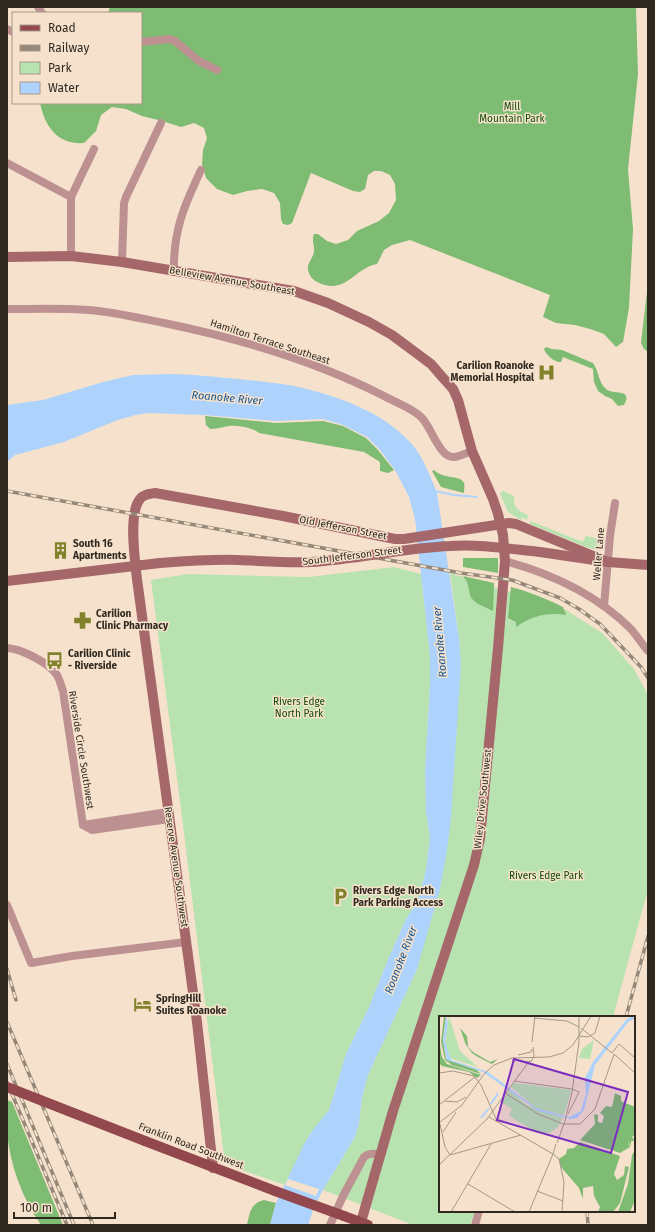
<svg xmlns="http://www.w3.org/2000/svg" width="655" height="1232" font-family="'Fira Sans',sans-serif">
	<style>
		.green { fill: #b8e3b0 }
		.forest { fill: #7ebb73 }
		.water { fill: #add3fd }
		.pier { fill: #f6e2cc }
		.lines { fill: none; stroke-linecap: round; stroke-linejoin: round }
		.stream { stroke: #add3fd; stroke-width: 2 }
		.street { stroke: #bd9192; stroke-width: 8 }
		.secondary { stroke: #a5676a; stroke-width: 10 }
		.primary { stroke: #93484e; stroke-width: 10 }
		.rail-casing { stroke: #958878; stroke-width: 3.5 }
		.rail { stroke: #f6e2cc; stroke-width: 2; stroke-dasharray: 6; stroke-linecap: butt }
		.secondary-bridge { stroke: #a5676a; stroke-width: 10 }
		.primary-bridge { stroke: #93484e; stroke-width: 10 }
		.labels { text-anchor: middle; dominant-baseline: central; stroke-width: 3; stroke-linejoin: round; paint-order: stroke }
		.park-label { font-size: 10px; fill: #0b4a00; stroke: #f6e2cc }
		.street-label { font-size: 10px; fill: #2f281f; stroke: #f6e2cc }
		.poi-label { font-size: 10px; font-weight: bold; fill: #2f281f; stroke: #f6e2cc; text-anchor: start }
		.water-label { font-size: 11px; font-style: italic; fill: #135694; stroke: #f6e2cc }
		.inset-river { fill: none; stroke: #add3fd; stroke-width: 2 }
		.inset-road { fill: none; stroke: #a69887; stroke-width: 1 }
		.view { fill: #7b2cbf; fill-opacity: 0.15; stroke: #7b2cbf; stroke-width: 2 }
		.inset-edge { fill: none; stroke: #2f281f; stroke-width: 2 }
	</style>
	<rect width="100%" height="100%" fill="#f6e2cc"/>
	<!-- green -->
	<g class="green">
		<path d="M503,491L514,496C513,507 518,511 528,515L527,520L522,517L521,520L508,512L500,493Z"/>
		<path d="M530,521L583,542L586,536L595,538L599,542V548L596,550L589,548L530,524Z"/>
		<path d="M394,567L421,574L430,656V686L425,770L426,812L430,837L426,870L420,893L415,906L407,917L389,957L369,1007L346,1054L329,1110L308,1137L285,1185L236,1168L224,1156L181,809L151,580L188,574L309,577Z"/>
		<path d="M450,573L566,610L602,633L634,669L648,695V889L613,1017H440V1211H475L470,1225H413L323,1190L355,1137L359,1124L362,1097L368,1075L417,969L461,664L459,638Z"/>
	</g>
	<!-- forest -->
	<g class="forest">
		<path d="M110,7H636L638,74L628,169L633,229L629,308L623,342L616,347L604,334L590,329L575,325L556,323L543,317L550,295L410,240L392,245L384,250L377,264C354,268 346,296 317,282C313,280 309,275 308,270C307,263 313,258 314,252C315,246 311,240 314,234H318L327,241L336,244L348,240L357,231L379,221L389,213L396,200L395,184L390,175L381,171H374L368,175L365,189L360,192L353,191L311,173L292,223L288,225L283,224L281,219L280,203L274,193L262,189L247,191L233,195L217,189L206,178L202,164L203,150L207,138L204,128L194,123L181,127L162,121L142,116L126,109L112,107L101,115L96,131L84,143C58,145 45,127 40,103H141V13H108Z"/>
		<path d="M648,283V352L644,349L641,343Z"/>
		<path d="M546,347L552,349L562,350L593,363C599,371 598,382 606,389C612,395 634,388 624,405L618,406L612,399L605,396L598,391L594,382L593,369L563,357L561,362C555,363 546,355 544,349Z"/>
		<path d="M205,416L276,423L323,421L343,426L366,438L377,449L394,470L388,473L380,471V462L364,452L259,433C254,428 236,425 229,426C222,427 216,429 210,429L206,425Z"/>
		<path d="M434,470C442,479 461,475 464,483C465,485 464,490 464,493L441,487L432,471Z"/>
		<path d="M463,558H498V573L463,567Z"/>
		<path d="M463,576L494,583L493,611L478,604L471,598L467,582Z"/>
		<path d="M511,587C530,592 547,599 563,607L566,615C547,612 532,616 516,627V622L508,618Z"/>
		<path d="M7,1100L12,1102L63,1225H41C22,1198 10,1165 7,1132C6,1121 7,1111 7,1100Z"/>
		<path d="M264,1200L276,1203L270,1225H247C250,1212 250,1204 264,1200Z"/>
	</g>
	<!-- water -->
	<path class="water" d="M173,374C202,375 229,378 258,381C273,383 288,384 303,388C340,397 381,412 408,440C421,452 431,477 437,493L459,638L461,664L451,818L447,850L440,889L417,969L368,1075L362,1097L359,1124L355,1137L323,1190L314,1207L308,1225H270L276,1203L304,1144L312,1131L329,1110L346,1054L369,1007L389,957L407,917L415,906L420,893L426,870L430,837L426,812L425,770L430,686V656L415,519L409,497L395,470L379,449L367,437L343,425L323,419L277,421L203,415L149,413L135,415L115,421L64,442L15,455L7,462V405L43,400L103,382L133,375Z"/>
	<!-- pier -->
	<path class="pier" d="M288,1179L319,1189L316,1196L285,1185Z"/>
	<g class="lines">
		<!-- stream -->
		<path class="stream" d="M435,491L454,495L477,497"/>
		<!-- street -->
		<g class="street">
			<path d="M38,7L42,13"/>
			<path d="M7,29L13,32"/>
			<path d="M141,42L170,39L175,41L199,61L217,70"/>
			<path d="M7,163L71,197"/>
			<path d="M71,256V197L94,149"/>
			<path d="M122,262L124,203L126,197L161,123"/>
			<path d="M174,272C173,231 184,206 201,170"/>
			<path d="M7,309C34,309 62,308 89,310C114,312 139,318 164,323C237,338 315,361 382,395C394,402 411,407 421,417C432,427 439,459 455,457C460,456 467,453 472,451"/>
			<path d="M505,561C553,574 596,594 631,629C637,636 642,644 648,651"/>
			<path d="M604,606L610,536L615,503"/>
			<path d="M7,648C22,649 49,663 57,675C60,680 61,686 63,691L83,825"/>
			<path d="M83,825L92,830L169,819"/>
			<path d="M83,825L168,812"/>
			<path d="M7,905L31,963L72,956L186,942"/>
			<path d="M330,1225L343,1196L364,1157C369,1153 374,1153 380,1155"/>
			<path d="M475,1225L479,1211"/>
		</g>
		<!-- secondary -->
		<g class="secondary">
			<path d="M7,257L71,256L122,262L294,291L328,303L369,322L392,335L431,364L444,379L453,389L458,400L472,451L493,499L498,514L503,535L505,561L498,648L480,839L474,865L393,1111L361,1222"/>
			<path d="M540,552L608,562L648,565"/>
			<path d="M7,581L160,563"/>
			<path d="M213,1168L197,1022L137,579C135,561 128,513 140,499C144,494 149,494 155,493L283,516L395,539H404L509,523L516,524L608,562"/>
		</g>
		<!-- primary -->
		<g class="primary">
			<path d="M145,1141L275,1191"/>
			<path d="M344,1216L368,1225"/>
		</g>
		<defs>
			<g id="rail">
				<path d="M7,491L461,573L512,580L560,598L579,609L600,624L641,667L648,678"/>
				<path d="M7,969L16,1000"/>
				<path d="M626,1017L648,936"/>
				<path d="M7,1022L93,1225"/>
				<path d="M7,1064L74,1225"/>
				<path d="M7,1082L67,1225"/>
				<path d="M587,1211L588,1225"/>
			</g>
		</defs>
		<!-- rail casing -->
		<use href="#rail" class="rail-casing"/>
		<!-- rail -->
		<use href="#rail" class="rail"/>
		<!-- secondary-bridge -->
		<path class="secondary-bridge" d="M160,563C186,561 212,559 238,560C263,561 287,563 311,562C358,559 403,548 450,546C480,544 510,549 540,552"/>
		<!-- primary-bridge -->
		<g class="primary-bridge">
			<path d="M7,1087L145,1141"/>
			<path d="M275,1191L344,1216"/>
		</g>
	</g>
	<!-- icons -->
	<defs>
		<symbol id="hospital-bare" viewBox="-9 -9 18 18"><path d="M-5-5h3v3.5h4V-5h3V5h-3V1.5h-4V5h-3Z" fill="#81822b" stroke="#f6e2cc" stroke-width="2.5" paint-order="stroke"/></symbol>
		<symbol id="building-bare" viewBox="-9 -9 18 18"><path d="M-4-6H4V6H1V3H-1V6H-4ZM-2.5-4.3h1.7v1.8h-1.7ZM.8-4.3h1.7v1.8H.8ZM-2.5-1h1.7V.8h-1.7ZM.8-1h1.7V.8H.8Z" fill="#81822b" stroke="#f6e2cc" stroke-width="2.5" paint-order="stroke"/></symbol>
		<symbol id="pharmacy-bare" viewBox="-9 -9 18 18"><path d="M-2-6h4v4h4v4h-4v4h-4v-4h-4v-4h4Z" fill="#81822b" stroke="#f6e2cc" stroke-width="2.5" paint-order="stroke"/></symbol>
		<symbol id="bus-bare" viewBox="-9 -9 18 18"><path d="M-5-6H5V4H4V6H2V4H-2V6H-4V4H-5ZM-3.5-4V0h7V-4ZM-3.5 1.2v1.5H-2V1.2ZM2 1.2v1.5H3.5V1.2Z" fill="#81822b" stroke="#f6e2cc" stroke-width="2.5" paint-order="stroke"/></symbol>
		<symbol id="parking-bare" viewBox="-9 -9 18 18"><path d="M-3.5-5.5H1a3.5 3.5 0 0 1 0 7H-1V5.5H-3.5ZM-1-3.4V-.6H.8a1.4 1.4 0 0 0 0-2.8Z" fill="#81822b" stroke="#f6e2cc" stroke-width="2.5" paint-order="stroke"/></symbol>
		<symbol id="hotel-bare" viewBox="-9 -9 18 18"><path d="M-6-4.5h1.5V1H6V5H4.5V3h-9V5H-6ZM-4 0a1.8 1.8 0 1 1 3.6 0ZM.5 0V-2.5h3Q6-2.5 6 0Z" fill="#81822b" stroke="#f6e2cc" stroke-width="2.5" paint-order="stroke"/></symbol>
	</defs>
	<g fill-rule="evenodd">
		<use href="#hospital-bare" x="534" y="360" width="25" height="25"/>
		<use href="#building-bare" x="48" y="538" width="25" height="25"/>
		<use href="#pharmacy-bare" x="70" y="608" width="25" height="25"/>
		<use href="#bus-bare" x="42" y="648" width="25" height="25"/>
		<use href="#parking-bare" x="328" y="884" width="25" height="25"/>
		<use href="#hotel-bare" x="130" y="992" width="25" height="25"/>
	</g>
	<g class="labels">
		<!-- park labels -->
		<g class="park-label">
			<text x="512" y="107">Mill<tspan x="512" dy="12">Mountain Park</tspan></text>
			<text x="299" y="702">Rivers Edge<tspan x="299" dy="12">North Park</tspan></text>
			<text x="546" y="876">Rivers Edge Park</text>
		</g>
		<!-- street labels -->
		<g class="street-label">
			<text transform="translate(232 281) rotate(10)">Belleview Avenue Southeast</text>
			<text transform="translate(270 342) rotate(18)">Hamilton Terrace Southeast</text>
			<text transform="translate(343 528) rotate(11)">Old Jefferson Street</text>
			<text transform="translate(599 554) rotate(-85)">Weller Lane</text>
			<text transform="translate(352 556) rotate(-7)">South Jefferson Street</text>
			<text transform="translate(81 750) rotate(81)">Riverside Circle Southwest</text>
			<text transform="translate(483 799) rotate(-84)">Wiley Drive Southwest</text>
			<text transform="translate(176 867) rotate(82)">Reserve Avenue Southwest</text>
			<text transform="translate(191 1146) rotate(21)">Franklin Road Southwest</text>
		</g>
		<!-- poi labels -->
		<g class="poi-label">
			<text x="534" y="366" text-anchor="end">Carilion Roanoke<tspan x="534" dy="12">Memorial Hospital</tspan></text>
			<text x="73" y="544">South 16<tspan x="73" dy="12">Apartments</tspan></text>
			<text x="96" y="614">Carilion<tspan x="96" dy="12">Clinic Pharmacy</tspan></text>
			<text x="68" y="654">Carilion Clinic<tspan x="68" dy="12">- Riverside</tspan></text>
			<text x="353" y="891">Rivers Edge North<tspan x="353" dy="12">Park Parking Access</tspan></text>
			<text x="156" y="999">SpringHill<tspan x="156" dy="12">Suites Roanoke</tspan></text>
		</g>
		<!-- water labels -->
		<g class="water-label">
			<text transform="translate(227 398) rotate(5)">Roanoke River</text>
			<text transform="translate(440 642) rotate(-95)">Roanoke River</text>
			<text transform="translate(401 960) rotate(-69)">Roanoke River</text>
		</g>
	</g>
	<!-- overview -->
	<g transform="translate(439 1016)">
		<rect width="196" height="196" fill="#f6e2cc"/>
		<path d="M10,0L21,35L39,51L10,42L6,26ZM155,24L151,43L140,42L143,33ZM75,67L132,74L126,97L123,99L97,92L72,71ZM70,74L88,89L124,102L118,112L110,117H99L75,103L70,99L73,93L62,86Z" fill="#b8e3b0"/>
		<path d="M5,0H7L4,23L7,43L37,53L42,58L13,49L6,44L2,26ZM21,12L28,20L29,31L34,36L51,46L59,43L53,48L39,41L33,37L27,29ZM0,23L3,41L8,48L42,59L38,62L30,56L3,50L0,47ZM176,77L182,80V85L196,91V118L193,121L196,125H192V130L189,125L191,131L181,137L141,124L156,108L155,98L159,99V106L163,107L165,100L161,97L167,90L173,91ZM141,126L181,140L175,158L178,164L185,159L186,150L190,151L181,187L174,196H159L161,191L155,180L154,170L144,172V183L140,172L122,151L120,143L127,138L128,133L135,132ZM196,134V184L191,196H179L189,168L193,139Z" fill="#7ebb73"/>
		<path d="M7,0L9,7L6,26L12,44L49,56L97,92L130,101L142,95L147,77L146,62L154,46L188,3L193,0L196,3L190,5L156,49L145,94L138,102L132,103L99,95L44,56L8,44L4,26Z" fill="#add3fd"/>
		<path class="inset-river" d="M52,88L59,77M42,102L50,92"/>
		<path class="inset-road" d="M95,2L128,5L140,11M142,12L173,37L180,28L196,42M141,20L149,21L156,17L161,0M93,26L96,0M175,38L196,57M79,39L92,36L93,33M73,44L92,46L95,40L94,31M0,57L14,55L35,60L42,69L58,105M75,65L133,73M66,77L99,98L124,108H141L156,93L175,38M6,85L18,86L27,81M0,89L36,61M129,98L140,76L133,73M50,101L114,138L117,128M0,107L23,89L45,58L55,49L73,42L110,41L124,37L134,29L152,0M1,108L6,131L11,139M4,116L17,96M118,127L126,105L133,76L140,26V0M11,139L82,119M0,149L48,103L91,44M29,168L76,196M98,175L124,185M12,196L52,128M90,196L114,138L120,143L125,166L123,196"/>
		<path class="view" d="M75,43L189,76L172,137L58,104Z"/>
		<rect width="196" height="196" class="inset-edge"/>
	</g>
	<!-- border -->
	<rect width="655" height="1232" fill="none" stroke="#2f281f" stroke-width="16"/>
	<!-- legend -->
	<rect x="12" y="12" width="130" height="92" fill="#f6e2cc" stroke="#a69887"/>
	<rect x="20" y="25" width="20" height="6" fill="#93484e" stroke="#a69887"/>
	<text x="48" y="32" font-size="12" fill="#2f281f">Road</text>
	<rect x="20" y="45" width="20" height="6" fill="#958878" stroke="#a69887"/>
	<text x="48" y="52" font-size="12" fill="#2f281f">Railway</text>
	<rect x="20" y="62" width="20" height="12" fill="#b8e3b0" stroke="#a69887"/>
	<text x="48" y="72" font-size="12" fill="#2f281f">Park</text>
	<rect x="20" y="82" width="20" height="12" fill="#add3fd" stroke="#a69887"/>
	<text x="48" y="92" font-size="12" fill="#2f281f">Water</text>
	<!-- scale -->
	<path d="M14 1212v6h101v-6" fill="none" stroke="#2f281f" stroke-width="2"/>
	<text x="20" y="1212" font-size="12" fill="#2f281f" stroke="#f6e2cc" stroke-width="3" paint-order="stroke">100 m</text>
</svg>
